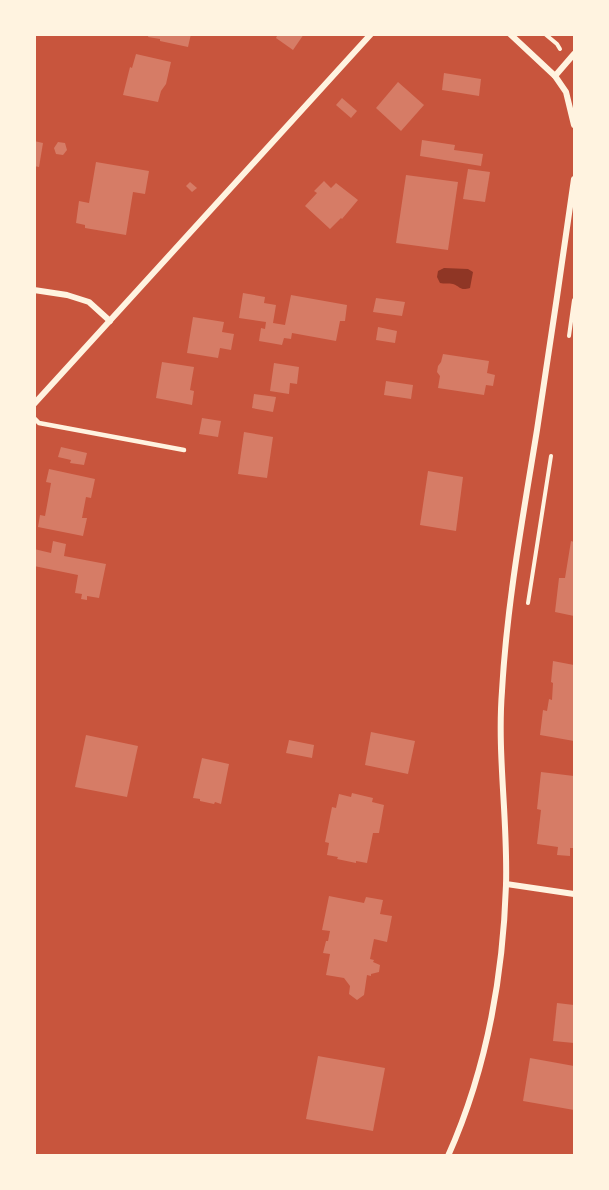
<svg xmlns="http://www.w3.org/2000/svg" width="609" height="1190" font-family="Ubuntu,sans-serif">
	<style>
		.water { fill: #8f3625 }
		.building { fill: #d67c66 }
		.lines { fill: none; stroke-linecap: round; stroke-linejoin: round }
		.path { stroke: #fff3e0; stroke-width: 4 }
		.service { stroke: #fff3e0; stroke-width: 4.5 }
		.minor { stroke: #fff3e0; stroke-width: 6 }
	</style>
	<rect width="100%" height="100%" fill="#c8553d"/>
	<!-- water -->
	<path class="water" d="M444,268L468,269L473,272L470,288C460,291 461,287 453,284C449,283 444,284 440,283L437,277L438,271Z"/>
	<!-- building -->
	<g class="building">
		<path d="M149,34H191L188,47L160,41V39L148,37Z"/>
		<path d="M278,34H304L293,50L276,38Z"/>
		<path d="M136,54L171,62L166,84L161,91L158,102L123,95L130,67L132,68Z"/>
		<path d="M444,73L481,79L479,96L442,90Z"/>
		<path d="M398,82L424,105L401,131L376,108Z"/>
		<path d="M342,98L357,111L351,118L336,105Z"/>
		<path d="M422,140L455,145L454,150L483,154L481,166L420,156Z"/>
		<path d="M34,141L43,143L39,167L34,166Z"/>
		<path d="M58,142L65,143L67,150L63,155L56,154L54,148Z"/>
		<path d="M96,162L149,171L145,194L133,192L126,235L85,228V225L76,223L79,201L89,203Z"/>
		<path d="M468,169L490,172L485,202L463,199Z"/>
		<path d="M406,175L458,182L448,250L396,243Z"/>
		<path d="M324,181L331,188L336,183L358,200L342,219L341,218L330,229L305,206L317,193L314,191Z"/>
		<path d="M190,182L197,188L192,192L186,186Z"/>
		<path d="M243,293L265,297L264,303L276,305L273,323L285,325L291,295L347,305L345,321H340L336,341L292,333L291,339L284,338L282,345L259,341L261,328L265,329L266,322L239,318Z"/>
		<path d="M376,298L405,302L402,316L373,312Z"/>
		<path d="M193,317L224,322L222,332L234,334L231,350L220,348L218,358L187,353Z"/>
		<path d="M378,327L397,331L395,343L376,340Z"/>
		<path d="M443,354L489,361L487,373L495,375L493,386L486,385L484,395L438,388L440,376L437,372L438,366L441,362Z"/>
		<path d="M162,362L194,367L190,390L194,391L192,405L156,398Z"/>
		<path d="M274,363L299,367L297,384L290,383L289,394L270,391Z"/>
		<path d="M386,381L413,385L411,399L384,395Z"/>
		<path d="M254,394L276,397L273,412L252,408Z"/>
		<path d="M202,418L221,421L218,437L199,434Z"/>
		<path d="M244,432L273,437L267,478L238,474Z"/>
		<path d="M61,447L87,453L84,465L70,463L71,460L58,457Z"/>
		<path d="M49,469L95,479L91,498L86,497L82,518H87L83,536L38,527L40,515L45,516L48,500L51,483L46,482Z"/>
		<path d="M428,471L463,477L456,531L420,525Z"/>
		<path d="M53,541L66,544L64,556L106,564L99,598L87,596V600L81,599L82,594L75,593L78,575L34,566V549L51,553Z"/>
		<path d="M571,541L574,542V616L555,612L559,578H565Z"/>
		<path d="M553,661L574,665V741L540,735L543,710L547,711L549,699L552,700L553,683L551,682Z"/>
		<path d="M371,732L415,741L408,774L365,765Z"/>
		<path d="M86,735L138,746L127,797L75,787Z"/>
		<path d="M289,740L314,745L312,758L286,753Z"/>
		<path d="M202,758L229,764L221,804L215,802L214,804L200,801V799L193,798Z"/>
		<path d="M541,772L574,776V839L573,848H570V856L557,855L558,847L537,844L541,810L537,809Z"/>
		<path d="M352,793L373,798L372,802L384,805L379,833H373L367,863L356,861V863L337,859L338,857L327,855L329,843L325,842L332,807L336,808L339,794L351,797Z"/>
		<path d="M329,896L364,903L366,897L383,900L380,914L392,916L387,942L374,939L370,959L374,960L373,962L380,965L379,972L371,974V976L367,975L364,995L357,1000L349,994L350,986L344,978L326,975L330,954L323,953L326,941H328L330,931L322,930Z"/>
		<path d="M557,1003L574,1005V1043L553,1041Z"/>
		<path d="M318,1056L385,1068L373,1131L306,1119Z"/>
		<path d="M530,1058L574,1066V1110L523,1101Z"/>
	</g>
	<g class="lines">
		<!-- path -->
		<g class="path">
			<path d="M545,34L557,44L560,49"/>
			<path d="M569,336L574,300"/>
			<path d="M528,603L551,456"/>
		</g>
		<!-- service -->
		<path class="service" d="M34,418L39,423L184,450"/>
		<!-- minor -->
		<g class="minor">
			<path d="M510,34L555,76L566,92L574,125"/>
			<path d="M555,76L574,54"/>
			<path d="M34,290L67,295L89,302L110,321"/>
			<path d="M34,404L371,34"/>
			<path d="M506,884L574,894"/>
			<path d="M448,1156C486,1071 503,977 506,885C508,820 497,755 502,691C507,603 523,516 537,430C550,346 562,263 574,179"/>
		</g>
	</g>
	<!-- border -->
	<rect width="609" height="1190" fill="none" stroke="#fff3e0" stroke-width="72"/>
</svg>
